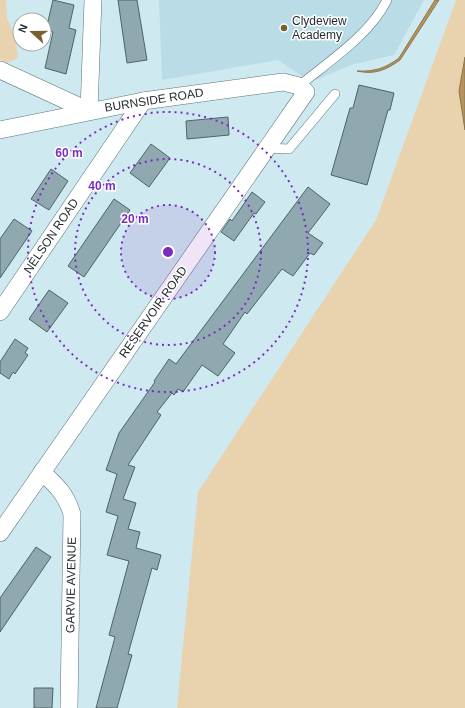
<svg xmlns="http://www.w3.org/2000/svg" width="465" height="708" font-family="Arial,sans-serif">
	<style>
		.built { fill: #badce6 }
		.green { fill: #e9d2ae }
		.water { fill: #b8945a; stroke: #8a744c }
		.building { fill: #90a9b0; stroke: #4c6369 }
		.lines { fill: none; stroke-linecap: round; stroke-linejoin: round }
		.service-casing { stroke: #5c7379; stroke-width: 10 }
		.minor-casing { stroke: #5c7379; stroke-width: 18 }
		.service { stroke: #fff; stroke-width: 9 }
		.minor { stroke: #fff; stroke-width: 17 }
		.ring { fill: none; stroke: #7b2cbf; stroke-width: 2; stroke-dasharray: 2 4 }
		.poi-dot { fill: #7a5f31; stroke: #fff; stroke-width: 1.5 }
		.labels { text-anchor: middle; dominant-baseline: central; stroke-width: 3; stroke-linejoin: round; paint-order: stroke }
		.poi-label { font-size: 12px; fill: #1e282b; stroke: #fff; text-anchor: start }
		.street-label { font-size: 12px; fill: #1e282b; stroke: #fff }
		.centre { fill: #7b2cbf; stroke: #fff; stroke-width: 2 }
		.ring-label { font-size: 12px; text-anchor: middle; font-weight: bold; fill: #7b2cbf; stroke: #fff; stroke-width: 3; stroke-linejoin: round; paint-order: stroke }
	</style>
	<rect width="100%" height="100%" fill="#cfe9f0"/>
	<!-- built -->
	<path class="built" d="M159,0H424L394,55L351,65L311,82L278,60L162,80Z"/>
	<!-- green -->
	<g class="green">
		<path d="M0,0H6L7,19L15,36L18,58L7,63L0,59Z"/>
		<path d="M456,0H465V708H177L198,492L376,220Z"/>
	</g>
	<!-- water -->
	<g class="water">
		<path d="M435,0H439L400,60C386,70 375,75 357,71C374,72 386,68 399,58Z"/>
		<path d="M465,57V130L459,91Z"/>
	</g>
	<!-- building -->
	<g class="building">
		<path d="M53,0L74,5L69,28L76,30L66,74L45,68L53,32L46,30Z"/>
		<path d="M118,0H137L147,60L127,63Z"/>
		<path d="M359,85L394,93L390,110H388L367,185L331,175L350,108H353Z"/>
		<path d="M228,117L229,135L187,139L186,121Z"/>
		<path d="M151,144L170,158L149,187L130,173Z"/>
		<path d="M51,169L68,181L49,210L31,199Z"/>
		<path d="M308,187L330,204L308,233L323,243L314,255L310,253L293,276L282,269L247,314L245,312L223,344L235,353L218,376L202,365L183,392L178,389L174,395L172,393L157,412L161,415L128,465L135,467L123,499L136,503L128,529L140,532L136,548L161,555L157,570L152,568L128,654L132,655L117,708H96L115,637L109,635L129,561L107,555L118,516L106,512L117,474L106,470L119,433L155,382L154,381L169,359L176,364Z"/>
		<path d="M252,192L265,202L256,214L254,213L234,241L221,232L230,219L232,221Z"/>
		<path d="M114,199L130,210L84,277L68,266Z"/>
		<path d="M14,219L32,231L0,278V239Z"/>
		<path d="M49,290L68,303L47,332L29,319Z"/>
		<path d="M15,339L28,348L25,353L28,355L15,374L13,372L9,379L0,373V362Z"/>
		<path d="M36,547L51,557L0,632V598Z"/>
		<path d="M34,688H53L52,708H34Z"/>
	</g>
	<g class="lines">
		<defs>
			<g id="service">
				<path d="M299,86C328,62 370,35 387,0"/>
				<path d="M267,148L289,149L335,94"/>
			</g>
			<g id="minor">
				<path d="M0,70L89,111L93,0"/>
				<path d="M0,130L143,101L283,82L299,86L306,92L0,533"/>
				<path d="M0,312L143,101"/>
				<path d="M42,472C57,486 66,494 72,514L69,708"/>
			</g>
		</defs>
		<!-- service casing -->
		<use href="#service" class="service-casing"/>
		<!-- minor casing -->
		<use href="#minor" class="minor-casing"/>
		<!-- service -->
		<use href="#service" class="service"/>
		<!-- minor -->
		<use href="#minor" class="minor"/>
	</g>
	<!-- distance rings -->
	<circle cx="168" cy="252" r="47" fill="#7b2cbf" fill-opacity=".12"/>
	<g class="ring">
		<circle cx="168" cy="252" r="47"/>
		<circle cx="168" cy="252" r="93"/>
		<circle cx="168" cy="252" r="140"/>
	</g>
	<!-- markers -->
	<circle class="poi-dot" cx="284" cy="28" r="4"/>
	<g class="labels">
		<!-- poi labels -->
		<g class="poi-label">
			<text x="292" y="21">Clydeview<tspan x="292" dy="14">Academy</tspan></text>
		</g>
		<!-- street labels -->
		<g class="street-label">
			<text transform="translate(154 100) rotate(-9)">BURNSIDE ROAD</text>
			<text transform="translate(51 236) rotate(-56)">NELSON ROAD</text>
			<text transform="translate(153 312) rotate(-55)">RESERVOIR ROAD</text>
			<text transform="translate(71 585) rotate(-89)">GARVIE AVENUE</text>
		</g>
	</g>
	<circle cx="168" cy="252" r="6" class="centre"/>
	<g class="ring-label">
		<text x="69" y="157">60 m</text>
		<text x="102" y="190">40 m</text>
		<text x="135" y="223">20 m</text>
	</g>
	<!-- north arrow -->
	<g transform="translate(32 32) rotate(291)"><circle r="19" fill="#ffffff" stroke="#a5a9aa"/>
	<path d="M0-3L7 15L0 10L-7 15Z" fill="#7a5f31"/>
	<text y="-6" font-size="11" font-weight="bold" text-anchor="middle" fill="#1e282b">N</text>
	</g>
</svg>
